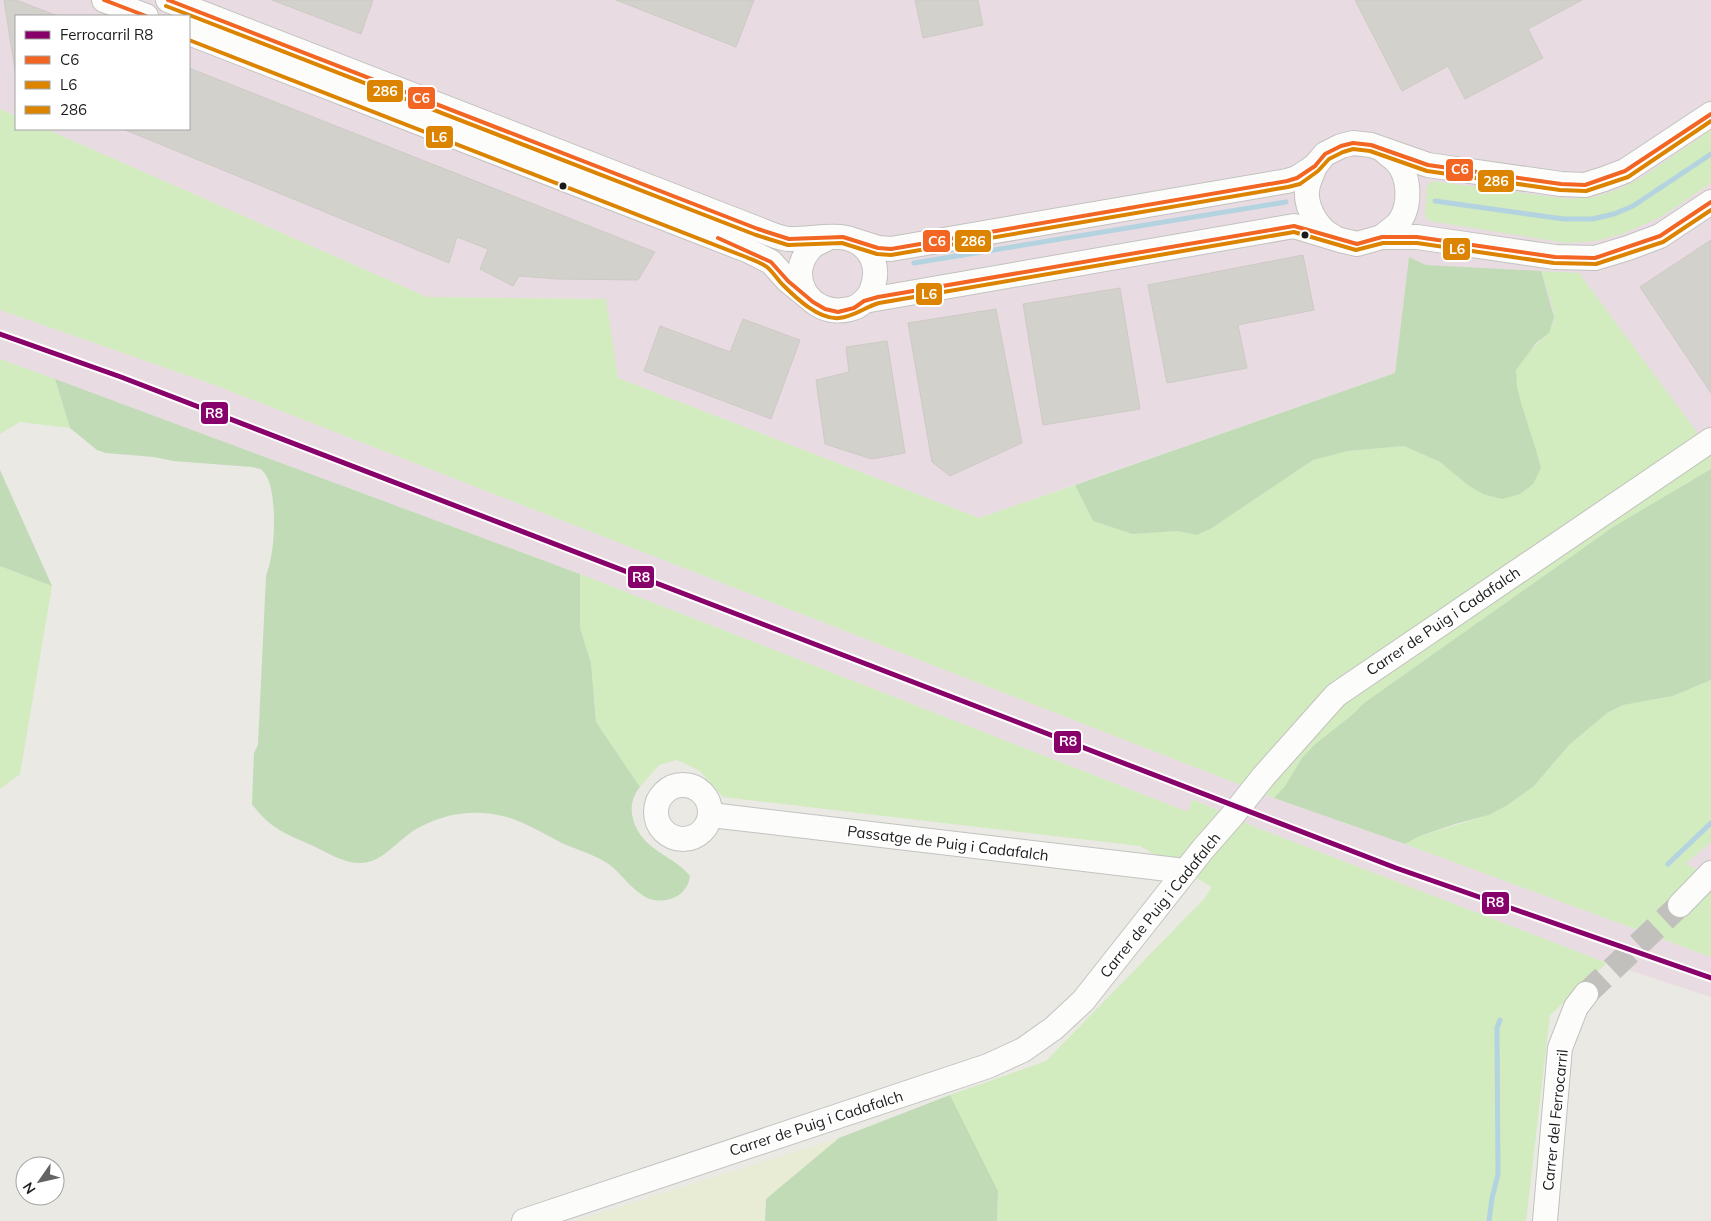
<svg xmlns="http://www.w3.org/2000/svg" width="1711" height="1221" font-family="Mulish,sans-serif">
	<style>
		.industrial { fill: #e8dce2 }
		.farmland { fill: #e9ecd5 }
		.grass { fill: #d2ebbf }
		.forest { fill: #c0dbb6 }
		.lines { fill: none; stroke-linecap: round; stroke-linejoin: round }
		.stream { stroke: #b3d3e0; stroke-width: 5 }
		.building { fill: #d3d1cc; stroke: #cdcac5 }
		.minor-tunnel { stroke: #c1c0bc; stroke-width: 24; stroke-dasharray: 24 12; stroke-linecap: butt }
		.minor-casing { stroke: #c2c2c0; stroke-width: 26 }
		.minor { stroke: #fcfcfb; stroke-width: 24 }
		.bus-1-casing { stroke: #fff; stroke-width: 8 }
		.bus-2-casing { stroke: #fff; stroke-width: 8 }
		.bus-3-casing { stroke: #fff; stroke-width: 8 }
		.bus-1 { stroke: #f26522; stroke-width: 4 }
		.bus-2 { stroke: #dc8400; stroke-width: 4 }
		.bus-3 { stroke: #dc8400; stroke-width: 4 }
		.rail-1-casing { stroke: #fff; stroke-width: 9 }
		.rail-1 { stroke: #88006a; stroke-width: 5 }
		.bus-dot { fill: #1b1b1b; stroke: #fff; stroke-width: 2 }
		.labels { text-anchor: middle; dominant-baseline: central; stroke-width: 4; stroke-linejoin: round; paint-order: stroke }
		.street-label { font-size: 15px; fill: #1b1b1b; stroke: #fff }
		.line-badge { stroke: #fff; stroke-width: 2 }
		.badge-label { font-size: 14px; text-anchor: middle; font-weight: bold; fill: #fff }
	</style>
	<rect width="100%" height="100%" fill="#eae9e4"/>
	<!-- industrial -->
	<g class="industrial">
		<path d="M0,0H1711V451L1426,265L1409,258L1395,373L979,518L618,378L605,299L427,297L46,129H189V16H16V116L0,109Z"/>
		<path d="M0,310L212,384L1274,798L1405,844L1711,957V997L1607,963L1255,827L1193,799L1188,812L580,574L0,359Z"/>
		<path d="M1711,842V875L1685,864Z"/>
	</g>
	<!-- farmland -->
	<path class="farmland" d="M839,1138L766,1199L765,1221H575Z"/>
	<!-- grass -->
	<g class="grass">
		<path d="M0,109L16,116V129H46L427,297L606,299L618,378L979,518L1075,485L1093,521L1132,534L1177,531L1197,535L1212,528L1313,460L1348,451L1404,446L1440,462L1454,473L1541,468C1535,442 1512,397 1516,372C1520,350 1555,338 1554,316C1553,303 1545,284 1541,271L1579,273L1711,451V469L1613,527L1364,703L1352,715L1314,745L1302,758L1285,786L1274,798L212,384L0,310Z"/>
		<path d="M1711,130V183L1661,217L1622,234L1596,241L1566,243L1429,221L1425,216L1427,186L1433,181L1568,199L1595,197L1619,189L1641,178Z"/>
		<path d="M0,359L55,379L70,428L20,422L0,434Z"/>
		<path d="M0,566L52,586L20,774L0,789Z"/>
		<path d="M580,574L1188,812L1192,799L1255,827L1607,963L1550,1015L1526,1221H997L998,1191L950,1095L1046,1061L1204,899L1212,887L1140,846L723,797L700,771L677,760L659,765L640,787L596,722L591,663L580,628Z"/>
		<path d="M1711,680V842L1685,864L1711,875V957L1405,844L1420,836L1489,815L1506,806L1534,786L1569,745L1607,713L1623,705L1673,696Z"/>
	</g>
	<!-- forest -->
	<g class="forest">
		<path d="M1409,257L1426,265L1541,271L1554,317L1549,333L1536,343L1516,370L1517,387L1521,403L1536,450L1541,468L1533,484L1520,494L1502,499L1483,494L1468,485L1440,462L1404,446L1348,451L1313,460L1212,528L1197,535L1177,531L1132,534L1093,521L1075,485L1395,373Z"/>
		<path d="M55,379L580,574V628L591,663L596,722L640,787C632,797 630,807 633,819C642,851 672,854 690,876C688,893 672,903 654,900C636,897 622,873 607,863C593,854 577,850 562,843C544,834 526,823 507,817C475,808 441,813 413,831C396,842 381,864 359,863C342,863 325,851 309,844C284,833 269,827 252,804L254,753L258,745L266,576C268,570 270,563 271,557C275,539 278,479 260,469C258,468 255,468 252,467L173,461L154,457L106,453L97,450L70,428Z"/>
		<path d="M1711,469V680L1673,696L1623,705L1607,713L1569,745L1534,786L1506,806L1489,815L1455,824L1420,836L1405,844L1274,798L1285,786L1302,758L1314,745L1352,715L1364,703L1613,527Z"/>
		<path d="M0,470L52,586L0,566Z"/>
		<path d="M950,1095L998,1191L997,1221H765L766,1199L839,1138Z"/>
	</g>
	<g class="lines">
		<!-- stream -->
		<g class="stream">
			<path d="M1435,201L1564,219H1592L1614,214L1633,206L1711,154"/>
			<path d="M914,263L1286,202"/>
			<path d="M1668,864L1711,823"/>
			<path d="M1489,1221L1492,1198L1498,1174L1497,1028L1500,1020"/>
		</g>
	</g>
	<!-- building -->
	<g class="building">
		<path d="M4,0H16L58,16H16V77Z"/>
		<path d="M272,0H373L361,34Z"/>
		<path d="M616,0H754L736,47Z"/>
		<path d="M915,0H978L983,25L923,38Z"/>
		<path d="M1355,0H1582L1528,29L1543,58L1465,99L1448,66L1402,91Z"/>
		<path d="M189,68L655,252L638,280L557,279L519,276L513,286L480,269L488,249L457,237L449,263L123,129H189Z"/>
		<path d="M1711,240V393L1640,287Z"/>
		<path d="M1303,255L1314,310L1238,325L1247,368L1167,383L1148,285Z"/>
		<path d="M1120,288L1140,409L1043,425L1023,304Z"/>
		<path d="M996,309L1022,443L950,476L932,462L908,323Z"/>
		<path d="M743,319L800,340L771,419L644,371L660,326L730,352Z"/>
		<path d="M887,341L905,453L872,459L825,444L816,380L849,372L846,347Z"/>
	</g>
	<g class="lines">
		<!-- minor-tunnel -->
		<path class="minor-tunnel" d="M1586,994L1680,905"/>
		<defs>
			<g id="minor">
				<path d="M104,0L146,16"/>
				<path d="M168,0L758,229C768,233 780,239 790,239C818,240 854,226 871,256C877,267 876,278 872,289C869,298 860,307 850,309C809,319 783,274 813,246C818,242 825,240 830,237"/>
				<path d="M189,33L749,251L771,262L788,281L809,298"/>
				<path d="M1315,166C1313,172 1310,178 1308,185C1303,204 1316,227 1332,236"/>
				<path d="M1382,237C1387,232 1396,227 1400,221C1411,204 1410,176 1396,161C1392,157 1387,154 1383,150"/>
				<path d="M856,241L878,248L891,249L1287,181L1297,178L1315,166L1325,154L1341,146L1353,143L1371,145L1428,165L1561,184L1585,185L1604,179L1625,171L1711,114"/>
				<path d="M864,301L1294,226L1340,240L1357,244L1382,237H1417L1555,257L1595,258L1628,248L1660,236L1711,202"/>
				<circle cx="683" cy="812" r="27"/>
				<path d="M711,815L1185,871"/>
				<path d="M1680,905L1711,873"/>
				<path d="M524,1221L988,1066L1023,1050L1054,1028L1083,1001L1203,849L1232,816L1263,777L1336,695L1711,440"/>
				<path d="M1545,1221L1560,1048L1576,1007L1586,994"/>
			</g>
		</defs>
		<!-- minor casing -->
		<use href="#minor" class="minor-casing"/>
		<!-- minor -->
		<use href="#minor" class="minor"/>
		<defs>
			<g id="bus-1">
				<path d="M104,0L146,16"/>
				<path d="M168,0L758,229L789,239L843,237L878,248L891,249L1287,181L1297,178L1315,166L1325,154L1341,146L1353,143L1371,145L1428,165L1561,184L1585,185L1625,171L1711,114"/>
				<path d="M718,238L771,262L788,281L813,302L825,309L838,312L854,308L864,301L878,297L1294,226L1357,244L1382,237H1417L1555,257L1595,258L1660,236L1711,202"/>
			</g>
			<path id="bus-2" d="M189,40L746,257C753,260 762,263 767,267C773,272 778,280 783,285C796,298 819,320 839,318C854,317 865,307 879,303L1294,232L1356,250L1383,243H1417L1554,263L1596,264L1663,242L1711,210"/>
			<path id="bus-3" d="M166,6L756,235L788,245L842,243L877,254L891,255L1288,187L1300,184L1318,171L1329,159L1343,152L1353,149L1370,151L1427,171L1560,190L1586,191L1628,177L1711,121"/>
		</defs>
		<!-- bus-1 casing -->
		<use href="#bus-1" class="bus-1-casing"/>
		<!-- bus-2 casing -->
		<use href="#bus-2" class="bus-2-casing"/>
		<!-- bus-3 casing -->
		<use href="#bus-3" class="bus-3-casing"/>
		<!-- bus-1 -->
		<use href="#bus-1" class="bus-1"/>
		<!-- bus-2 -->
		<use href="#bus-2" class="bus-2"/>
		<!-- bus-3 -->
		<use href="#bus-3" class="bus-3"/>
		<defs>
			<path id="rail-1" d="M0,334L121,377L1396,868L1711,978"/>
		</defs>
		<!-- rail-1 casing -->
		<use href="#rail-1" class="rail-1-casing"/>
		<!-- rail-1 -->
		<use href="#rail-1" class="rail-1"/>
	</g>
	<!-- markers -->
	<g class="bus-dot">
		<circle cx="563" cy="186" r="4.5"/>
		<circle cx="1305" cy="235" r="4.5"/>
	</g>
	<g class="labels">
		<!-- street labels -->
		<g class="street-label">
			<text transform="translate(1443 621) rotate(-34)">Carrer de Puig i Cadafalch</text>
			<text transform="translate(948 843) rotate(7)">Passatge de Puig i Cadafalch</text>
			<text transform="translate(1160 905) rotate(-51)">Carrer de Puig i Cadafalch</text>
			<text transform="translate(1555 1120) rotate(-84)">Carrer del Ferrocarril</text>
			<text transform="translate(816 1123) rotate(-18)">Carrer de Puig i Cadafalch</text>
		</g>
	</g>
	<g class="line-badge">
		<rect x="366" y="79" width="38" height="24" rx="5" fill="#dc8400"/>
		<rect x="407" y="86" width="29" height="24" rx="5" fill="#f26522"/>
		<rect x="425" y="125" width="29" height="24" rx="5" fill="#dc8400"/>
		<rect x="1445" y="158" width="29" height="24" rx="5" fill="#f26522"/>
		<rect x="1477" y="169" width="38" height="24" rx="5" fill="#dc8400"/>
		<rect x="954" y="229" width="38" height="24" rx="5" fill="#dc8400"/>
		<rect x="922" y="229" width="29" height="24" rx="5" fill="#f26522"/>
		<rect x="1442" y="237" width="29" height="24" rx="5" fill="#dc8400"/>
		<rect x="915" y="282" width="28" height="24" rx="5" fill="#dc8400"/>
		<rect x="200" y="401" width="29" height="24" rx="5" fill="#88006a"/>
		<rect x="627" y="565" width="28" height="24" rx="5" fill="#88006a"/>
		<rect x="1053" y="730" width="29" height="24" rx="5" fill="#88006a"/>
		<rect x="1481" y="891" width="29" height="24" rx="5" fill="#88006a"/>
	</g>
	<g class="badge-label">
		<text x="385" y="96">286</text>
		<text x="421" y="103">C6</text>
		<text x="439" y="142">L6</text>
		<text x="1460" y="174">C6</text>
		<text x="1496" y="186">286</text>
		<text x="973" y="246">286</text>
		<text x="937" y="246">C6</text>
		<text x="1457" y="254">L6</text>
		<text x="929" y="299">L6</text>
		<text x="214" y="418">R8</text>
		<text x="641" y="582">R8</text>
		<text x="1068" y="746">R8</text>
		<text x="1495" y="907">R8</text>
	</g>
	<!-- legend -->
	<rect x="15" y="15" width="175" height="115" fill="#ffffff" stroke="#a4a4a4"/>
	<rect x="25" y="31" width="25" height="8" fill="#88006a" stroke="#a4a4a4"/>
	<text x="60" y="40" font-size="15" fill="#1b1b1b">Ferrocarril R8</text>
	<rect x="25" y="56" width="25" height="8" fill="#f26522" stroke="#a4a4a4"/>
	<text x="60" y="65" font-size="15" fill="#1b1b1b">C6</text>
	<rect x="25" y="81" width="25" height="8" fill="#dc8400" stroke="#a4a4a4"/>
	<text x="60" y="90" font-size="15" fill="#1b1b1b">L6</text>
	<rect x="25" y="106" width="25" height="8" fill="#dc8400" stroke="#a4a4a4"/>
	<text x="60" y="115" font-size="15" fill="#1b1b1b">286</text>
	<!-- north arrow -->
	<g transform="translate(40 1181) rotate(236)"><circle r="24" fill="#ffffff" stroke="#a4a4a4"/>
	<path d="M0-4L9 19L0 12L-9 19Z" fill="#636361"/>
	<text y="-8" font-size="14" font-weight="bold" text-anchor="middle" fill="#1b1b1b">N</text>
	</g>
</svg>
